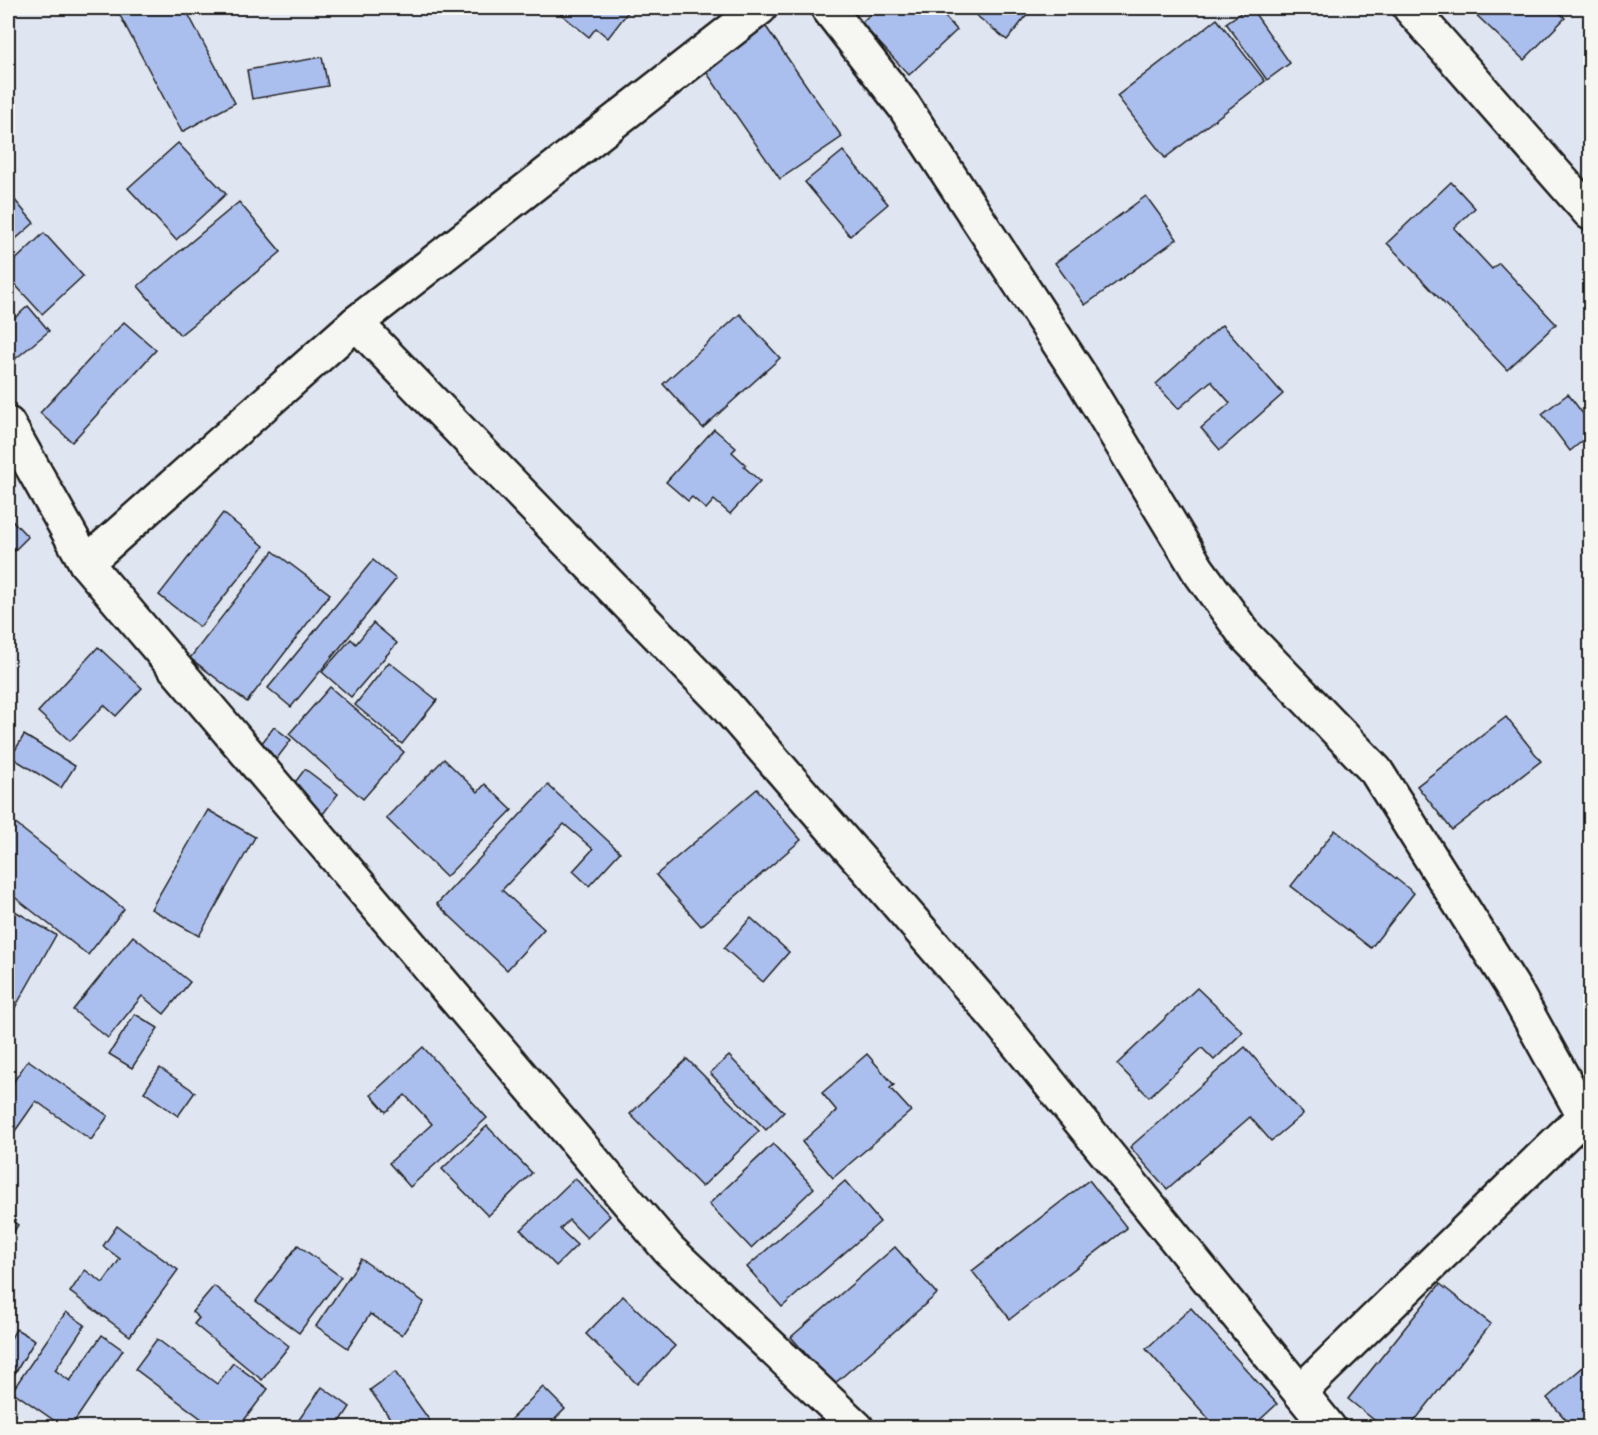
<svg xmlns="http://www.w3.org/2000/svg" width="1598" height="1435" font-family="'Shantell Sans',sans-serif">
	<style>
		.building { fill: #abbfee; stroke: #1c1c1c; stroke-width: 1.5 }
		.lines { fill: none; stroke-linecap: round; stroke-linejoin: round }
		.minor-casing { stroke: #1c1c1c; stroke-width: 38 }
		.minor { stroke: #f6f6f2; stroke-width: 33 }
	</style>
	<rect width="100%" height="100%" fill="#e0e6f1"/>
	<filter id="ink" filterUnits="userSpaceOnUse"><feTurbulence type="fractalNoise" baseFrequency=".0167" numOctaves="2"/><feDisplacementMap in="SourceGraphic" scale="12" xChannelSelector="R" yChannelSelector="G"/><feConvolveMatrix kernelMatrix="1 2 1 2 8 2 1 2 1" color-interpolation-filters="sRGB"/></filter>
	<g filter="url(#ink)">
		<!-- building -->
		<g class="building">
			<path d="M116,8H185L235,103L182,132Z"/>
			<path d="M558,8H631L608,38L596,28L589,37L556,10Z"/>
			<path d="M877,8H937L957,30L909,75L861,23Z"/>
			<path d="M967,8H1030L1032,9L1007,40Z"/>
			<path d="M1248,8H1251L1290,63L1267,80L1226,23Z"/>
			<path d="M1469,8H1555L1565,18L1524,60Z"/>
			<path d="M1217,19L1265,81L1165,158L1117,96Z"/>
			<path d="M762,21L842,137L780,179L700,63Z"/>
			<path d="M322,57L328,86L252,99L247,70Z"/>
			<path d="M178,143L226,194L176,240L128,188Z"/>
			<path d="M843,151L888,204L850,236L805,182Z"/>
			<path d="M1451,182L1475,208L1454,228L1492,269L1499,263L1556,324L1507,370L1387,243Z"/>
			<path d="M8,192L34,223L11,243L8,238Z"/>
			<path d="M1146,196L1177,239L1085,305L1055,263Z"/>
			<path d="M239,202L281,252L180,335L138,286Z"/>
			<path d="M44,233L83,276L42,314L8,277V267Z"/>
			<path d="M28,306L49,331L8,365V324Z"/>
			<path d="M740,314L780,358L703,428L663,384Z"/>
			<path d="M124,322L156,350L72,442L40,413Z"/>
			<path d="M1222,325L1283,394L1220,450L1201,428L1230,403L1211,381L1178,409L1156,384Z"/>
			<path d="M1568,394L1590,423V435L1570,451L1542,414Z"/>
			<path d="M714,429L736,448L732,452L746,465L744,467L760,481L730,514L714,500L706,509L692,497L688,501L666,482Z"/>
			<path d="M223,513L264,546L200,627L159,595Z"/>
			<path d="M8,516L28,537L8,557Z"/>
			<path d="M273,551L330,594L247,702L190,658Z"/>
			<path d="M373,560L396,579L291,707L268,688Z"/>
			<path d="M373,623L397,643L351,697L322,672L351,639L356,644Z"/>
			<path d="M98,647L142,688L116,716L104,705L70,741L38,712Z"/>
			<path d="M389,662L437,700L402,744L355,705Z"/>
			<path d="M330,687L404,752L363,799L289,734Z"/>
			<path d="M1506,717L1541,761L1452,830L1417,786Z"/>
			<path d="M274,727L291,740L275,761L258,748Z"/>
			<path d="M24,735L75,766L61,788L11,757Z"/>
			<path d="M444,759L478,792L485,784L512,810L446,877L386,818Z"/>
			<path d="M305,769L338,794L323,814L290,789Z"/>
			<path d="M548,785L620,852L589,886L573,871L593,849L564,824L502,890L544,929L507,970L437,904Z"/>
			<path d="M757,789L801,840L701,926L656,875Z"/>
			<path d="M208,810L255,837L199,936L151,909Z"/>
			<path d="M8,818L124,909L88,955L8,892Z"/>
			<path d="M1335,830L1414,893L1371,948L1291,886Z"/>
			<path d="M8,907L56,935L8,1020Z"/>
			<path d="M751,918L789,952L763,982L724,948Z"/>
			<path d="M133,936L190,982L164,1014L142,996L108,1038L73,1010Z"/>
			<path d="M1197,988L1243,1032L1214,1060L1202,1048L1149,1097L1117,1064Z"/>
			<path d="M135,1014L158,1028L132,1068L109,1054Z"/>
			<path d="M423,1047L487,1118L410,1187L389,1163L432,1124L405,1095L386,1112L371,1095Z"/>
			<path d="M1245,1047L1303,1114L1271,1141L1250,1117L1167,1189L1130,1147Z"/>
			<path d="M867,1054L894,1085L890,1088L911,1111L833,1178L802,1142L837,1111L822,1093Z"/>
			<path d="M729,1056L784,1112L766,1130L710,1073Z"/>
			<path d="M687,1059L759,1131L702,1187L630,1114Z"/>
			<path d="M28,1060L108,1116L91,1140L36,1101L8,1141V1090Z"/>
			<path d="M160,1068L195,1092L178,1116L144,1092Z"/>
			<path d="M487,1126L532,1173L488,1216L442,1169Z"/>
			<path d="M773,1144L814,1188L751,1248L709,1204Z"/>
			<path d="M575,1178L610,1216L587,1238L569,1220L560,1229L577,1245L556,1266L521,1230Z"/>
			<path d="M1089,1180L1127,1228L1010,1319L972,1271Z"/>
			<path d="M845,1181L880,1222L782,1307L747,1267Z"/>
			<path d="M8,1218L18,1225L8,1241Z"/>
			<path d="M117,1226L178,1270L130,1336L70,1292L85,1270L103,1283L120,1259L103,1246Z"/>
			<path d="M298,1245L341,1277L299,1333L256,1301Z"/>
			<path d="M895,1247L937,1294L833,1385L791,1337Z"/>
			<path d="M361,1259L424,1302L402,1335L370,1314L348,1348L316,1326Z"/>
			<path d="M1440,1284L1491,1324L1409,1428H1384L1348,1399Z"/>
			<path d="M214,1286L289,1346L262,1380L194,1324L199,1318L192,1312Z"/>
			<path d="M623,1296L675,1346L637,1384L586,1334Z"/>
			<path d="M1191,1308L1277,1404L1251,1428H1217L1146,1349Z"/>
			<path d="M66,1312L85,1325L55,1370L70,1381L102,1335L123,1350L70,1428H65L12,1391Z"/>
			<path d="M16,1329L35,1340L9,1383L8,1382V1344Z"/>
			<path d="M157,1339L217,1384L233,1363L268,1389L238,1428H214L135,1369Z"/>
			<path d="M1590,1361V1428H1573L1547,1398Z"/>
			<path d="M395,1372L435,1428H397L370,1390Z"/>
			<path d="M322,1387L350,1407L336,1428H293Z"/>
			<path d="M543,1387L565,1409L555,1419L561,1425L558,1428H512L507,1423Z"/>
		</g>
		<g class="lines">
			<defs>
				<g id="minor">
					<path d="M828,8L904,106L1083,380L1198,570L1246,636L1376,771L1515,991L1584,1116"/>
					<path d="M1410,8L1590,213"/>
					<path d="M356,323L722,701L1000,1022L1329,1428"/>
					<path d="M8,424L86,563L669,1250L857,1428"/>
					<path d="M86,563L356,323L760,8"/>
					<path d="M1300,1392L1590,1110"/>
				</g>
			</defs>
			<!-- minor casing -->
			<use href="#minor" class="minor-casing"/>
			<!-- minor -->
			<use href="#minor" class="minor"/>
		</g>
	</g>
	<!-- margin -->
	<rect width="1598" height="1435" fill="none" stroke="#f6f6f2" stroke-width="30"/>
	<rect x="15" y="15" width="1568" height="1405" fill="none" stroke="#1c1c1c" stroke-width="2" filter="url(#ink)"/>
</svg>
